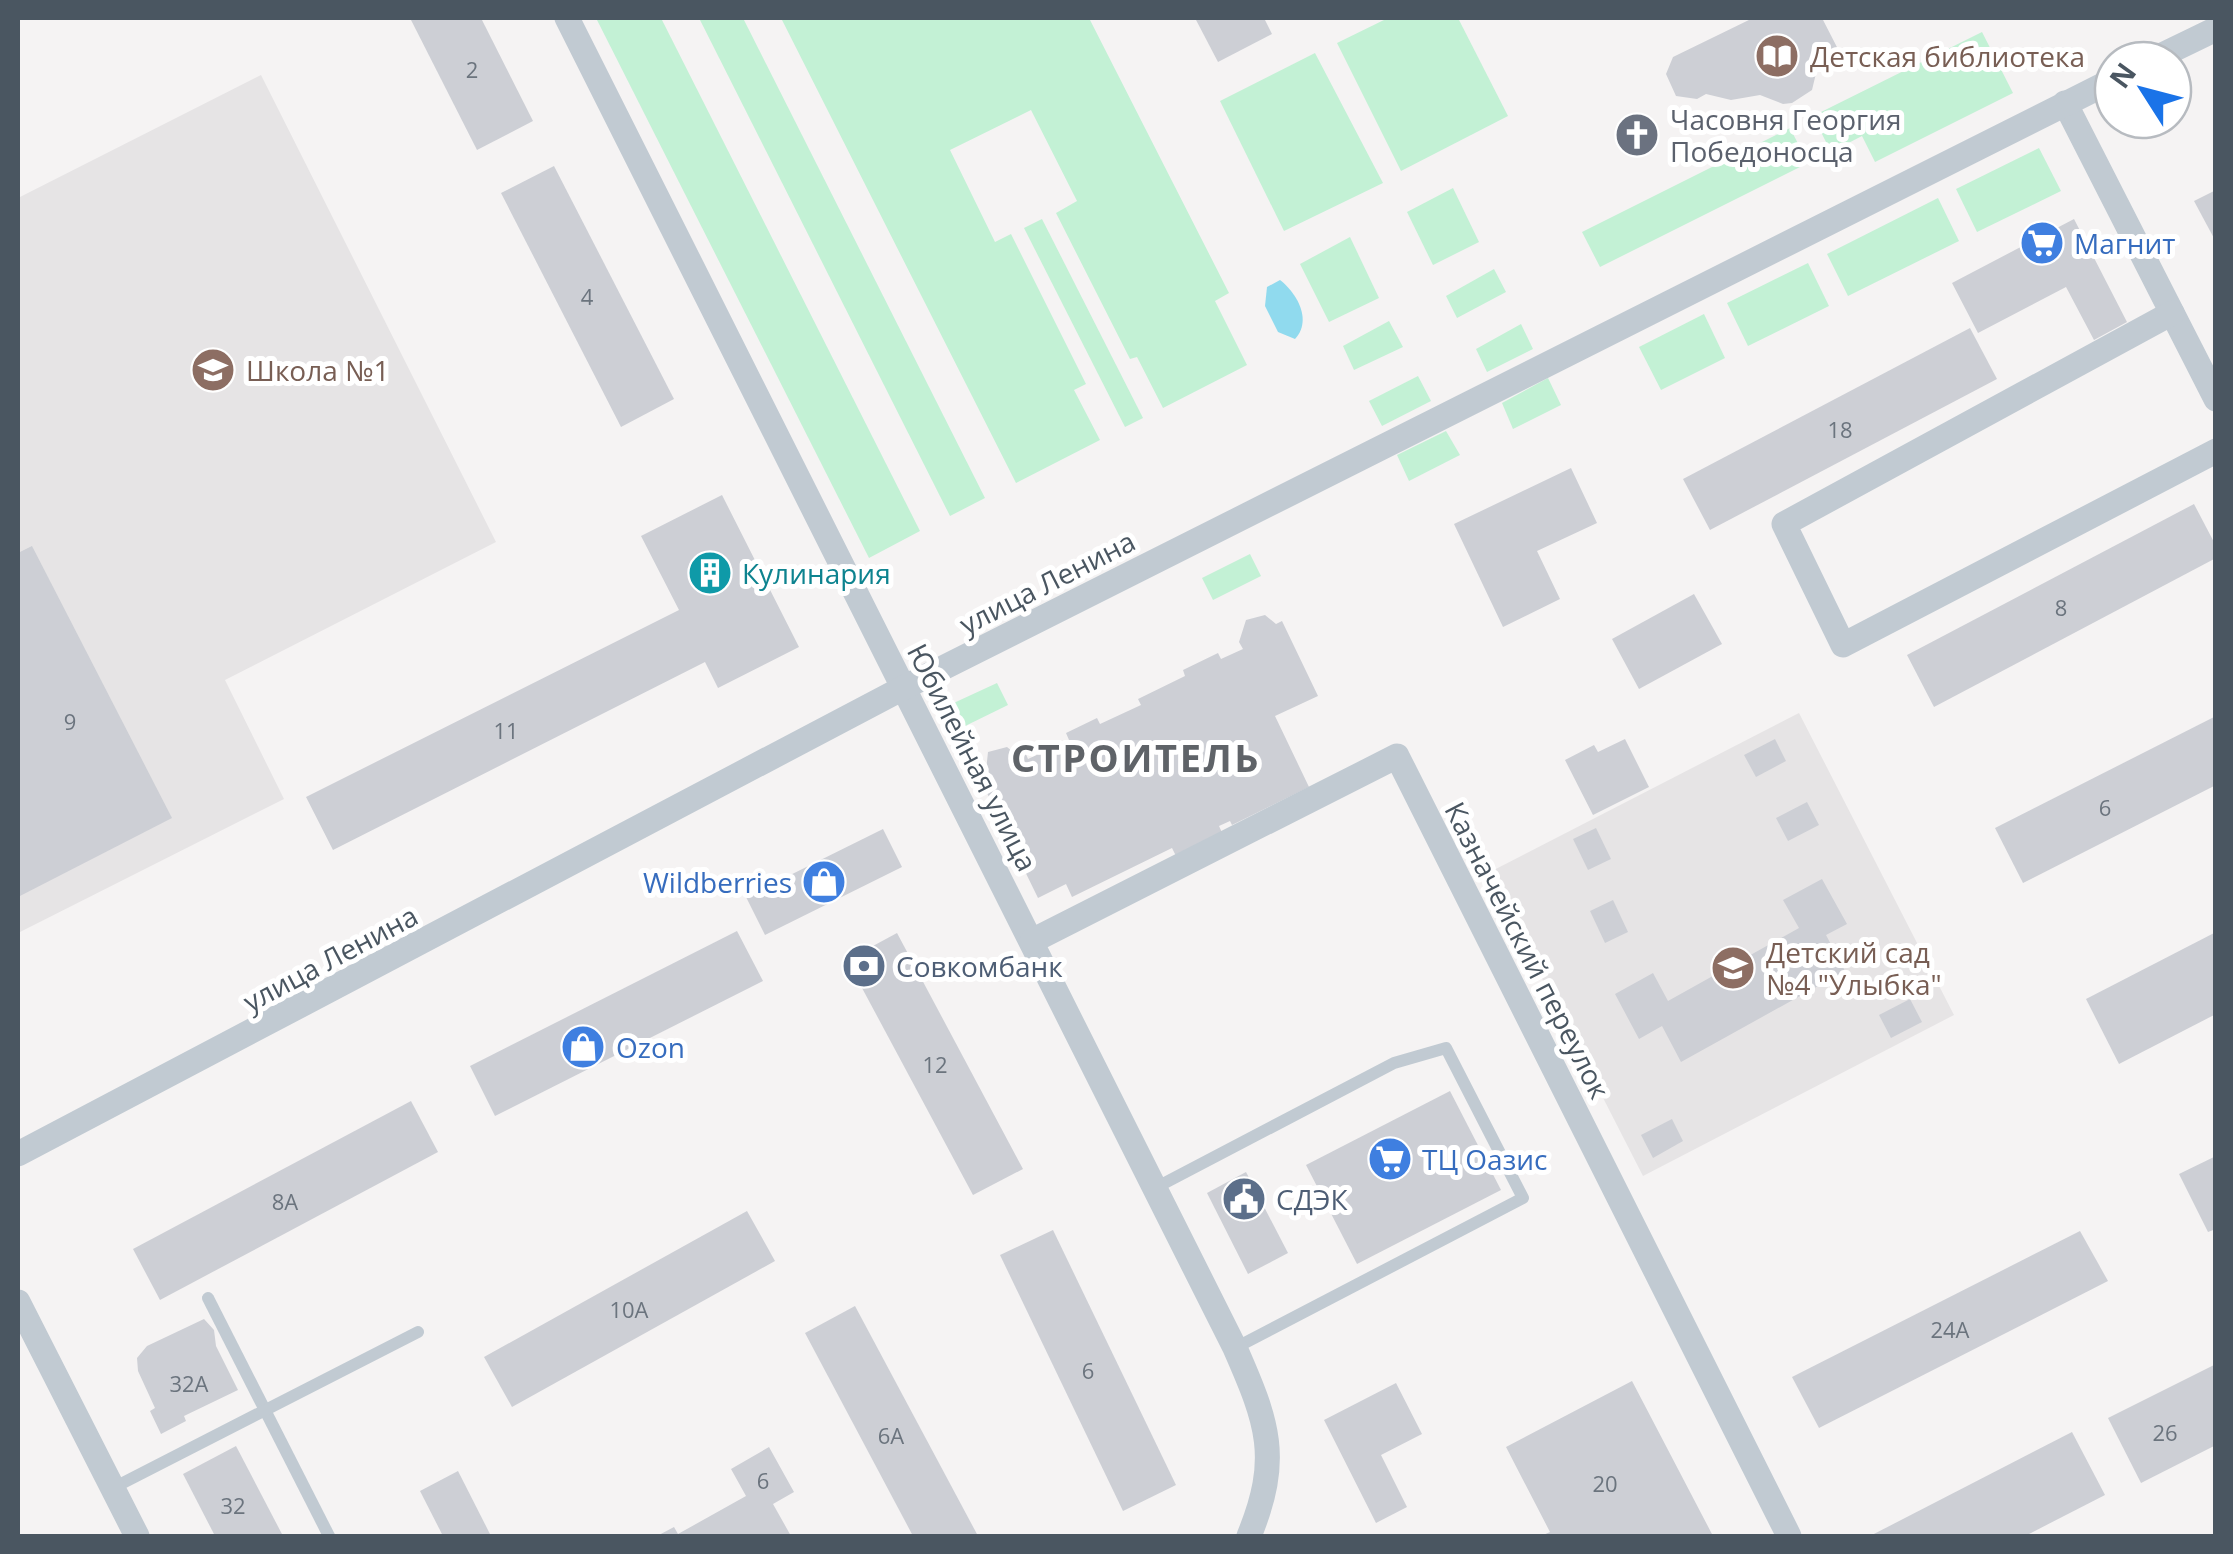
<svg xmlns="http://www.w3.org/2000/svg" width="2233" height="1554" font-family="'Open Sans',sans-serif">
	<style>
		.education { fill: #e6e4e5 }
		.green { fill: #c3f1d5 }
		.water { fill: #90daee }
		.building { fill: #cdcfd5 }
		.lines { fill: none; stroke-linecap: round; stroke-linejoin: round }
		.lane { stroke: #c1cad2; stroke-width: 12 }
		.street { stroke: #c1cad2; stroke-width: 25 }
		.labels { text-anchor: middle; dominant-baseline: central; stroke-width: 10; stroke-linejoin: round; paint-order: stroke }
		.number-label { font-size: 22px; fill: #6b747e }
		.education-label { font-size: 28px; fill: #785e54; stroke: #fff; text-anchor: start }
		.worship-label { font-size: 28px; fill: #5b616d; stroke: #fff; text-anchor: start }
		.shop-label { font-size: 28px; fill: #366cbe; stroke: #fff; text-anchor: start }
		.culture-label { font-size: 28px; fill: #0d838f; stroke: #fff; text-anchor: start }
		.street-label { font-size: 28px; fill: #4a5661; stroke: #fff }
		.service-label { font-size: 28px; fill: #4e5e75; stroke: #fff; text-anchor: start }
		.district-label { font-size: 38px; font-weight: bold; letter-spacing: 2.5px; fill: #5f6368; stroke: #fff }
	</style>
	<rect width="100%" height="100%" fill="#f5f3f3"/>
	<!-- education -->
	<g class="education">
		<path d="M261,75L496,542L225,680L284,799L18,933V198Z"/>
		<path d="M1799,713L1954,1015L1643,1176L1488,873Z"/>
	</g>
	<!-- green -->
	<g class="green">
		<path d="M596,18H661L920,531L869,558Z"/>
		<path d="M699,18H743L985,498L950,516Z"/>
		<path d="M781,18H1089L1229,293L1215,301L1247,365L1163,408L1137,357L1130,359L1056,213L1077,201L1031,110L950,150L995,242L1011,234L1086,384L1074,390L1100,440L1016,483Z"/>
		<path d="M1388,18H1458L1508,116L1401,171L1337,43Z"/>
		<path d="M1982,32L2013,93L1875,162L1862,136L1831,152L1813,116Z"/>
		<path d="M1315,53L1383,183L1284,231L1220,101Z"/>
		<path d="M1790,128L1808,163L1600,267L1582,232Z"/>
		<path d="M2039,148L2061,191L1977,232L1956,189Z"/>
		<path d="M1453,188L1479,242L1433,265L1407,212Z"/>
		<path d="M1938,198L1959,241L1848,296L1827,254Z"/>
		<path d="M1042,219L1143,418L1125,427L1024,228Z"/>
		<path d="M1350,237L1379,298L1329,322L1300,264Z"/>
		<path d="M1808,263L1829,306L1748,346L1727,303Z"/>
		<path d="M1494,269L1506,292L1457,318L1446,296Z"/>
		<path d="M1704,314L1725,358L1661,390L1639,347Z"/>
		<path d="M1389,321L1403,347L1354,370L1343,346Z"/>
		<path d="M1521,324L1533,349L1487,372L1476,349Z"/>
		<path d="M1418,376L1431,401L1382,426L1369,401Z"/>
		<path d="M1548,378L1561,405L1513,429L1502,403Z"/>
		<path d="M1446,431L1460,455L1409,481L1397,455Z"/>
		<path d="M1250,554L1261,576L1213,600L1202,578Z"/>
		<path d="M997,683L1008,705L957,730L945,707Z"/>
	</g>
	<!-- water -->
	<path class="water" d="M1280,280C1298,294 1312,321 1295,339L1278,332L1265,306L1267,287Z"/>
	<!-- building -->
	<g class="building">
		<path d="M410,18H481L533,121L477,150Z"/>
		<path d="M1195,18H1264L1272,34L1218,62Z"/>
		<path d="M1753,18H1822L1840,53L1818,65L1812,90L1792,103L1783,104L1760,95L1731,100L1706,94L1697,99L1676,96L1666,74L1673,57Z"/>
		<path d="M554,166L674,399L621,427L501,193Z"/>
		<path d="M2216,190V242L2194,201Z"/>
		<path d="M2074,219L2127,322L2094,340L2066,287L1978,333L1952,283Z"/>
		<path d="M1970,328L1997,379L1710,530L1683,479Z"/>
		<path d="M1571,468L1597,523L1537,551L1560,599L1503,627L1454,524Z"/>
		<path d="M722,495L799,647L718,688L705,662L333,850L306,797L679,610L641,536Z"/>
		<path d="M2194,504L2216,546V558L1934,707L1907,655Z"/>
		<path d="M32,546L172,818L18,897V553Z"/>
		<path d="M1694,594L1722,644L1639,689L1612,639Z"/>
		<path d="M1265,615L1276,624L1282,621L1318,696L1275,716L1309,787L1232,825L1230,821L1219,826L1224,837L1178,860L1172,848L1072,897L1066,884L1038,898L1014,849L1003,848L998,838L1004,827L978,775L986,771L988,752L1007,747L1018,756L1025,752L1028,759L1069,740L1066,733L1097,718L1100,724L1141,705L1138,699L1185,676L1183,670L1218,653L1221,659L1243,649L1239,642L1246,620Z"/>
		<path d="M2216,716V785L2023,883L1995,828Z"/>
		<path d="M1625,739L1649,787L1593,815L1565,760L1594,745L1598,752Z"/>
		<path d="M1775,739L1786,761L1756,777L1744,755Z"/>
		<path d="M1807,802L1819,825L1788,841L1776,818Z"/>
		<path d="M1596,828L1611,859L1588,870L1573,839Z"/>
		<path d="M883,829L902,867L765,935L746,897Z"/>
		<path d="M1822,879L1847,924L1826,935L1845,971L1681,1062L1662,1026L1639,1039L1615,994L1653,973L1668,1001L1799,928L1783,900Z"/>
		<path d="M1613,900L1628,932L1605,943L1590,911Z"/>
		<path d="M737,931L763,981L495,1116L470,1066Z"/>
		<path d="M2216,932V1014L2119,1064L2086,999Z"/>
		<path d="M897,933L1023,1169L973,1195L847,960Z"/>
		<path d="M1910,999L1922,1022L1891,1038L1879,1015Z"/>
		<path d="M1450,1091L1501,1190L1357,1264L1306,1165Z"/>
		<path d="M411,1101L438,1152L160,1300L133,1249Z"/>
		<path d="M1672,1119L1683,1141L1653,1158L1641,1135Z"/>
		<path d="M2216,1156V1229L2208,1232L2179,1174Z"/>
		<path d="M1246,1172L1288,1253L1248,1274L1207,1193Z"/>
		<path d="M747,1211L775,1261L512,1407L484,1357Z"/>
		<path d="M1053,1230L1176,1485L1123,1511L1000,1255Z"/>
		<path d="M2080,1231L2108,1281L1819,1428L1792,1377Z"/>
		<path d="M855,1306L978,1536H913L805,1333Z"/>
		<path d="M204,1319L214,1330L216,1346L238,1390L184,1416L186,1421L161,1434L150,1411L155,1408L138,1371L137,1358L147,1346Z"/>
		<path d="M2216,1364V1445L2141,1483L2108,1418Z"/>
		<path d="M1632,1381L1713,1536H1541L1550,1532L1506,1447Z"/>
		<path d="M1396,1383L1422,1434L1381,1455L1407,1507L1376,1523L1324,1420Z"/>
		<path d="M2072,1432L2105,1495L2025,1536H1870Z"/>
		<path d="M236,1446L283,1536H215L183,1474Z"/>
		<path d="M769,1447L794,1492L773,1504L791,1536H657L674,1527L678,1534L746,1496L731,1469Z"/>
		<path d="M458,1471L491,1536H443L420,1491Z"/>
	</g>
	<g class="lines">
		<!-- lane -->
		<g class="lane">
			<path d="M1157,1187L1394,1063L1446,1048L1523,1198L1235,1348"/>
			<path d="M208,1298L329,1536"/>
			<path d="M113,1488L418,1332"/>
		</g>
		<!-- street -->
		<g class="street">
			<path d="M567,18L1235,1348C1268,1423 1281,1458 1249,1536"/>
			<path d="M2152,60L2216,29"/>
			<path d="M2065,103L2216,399"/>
			<path d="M2172,313L1784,524L1843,645L2216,451"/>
			<path d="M1032,941L1397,756L1789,1536"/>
			<path d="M18,1154L905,687L2113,80"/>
			<path d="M18,1302L137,1536"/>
		</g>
	</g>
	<!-- icons -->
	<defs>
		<symbol id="library-disc" viewBox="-11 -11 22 22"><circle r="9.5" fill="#8d6e63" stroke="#fff"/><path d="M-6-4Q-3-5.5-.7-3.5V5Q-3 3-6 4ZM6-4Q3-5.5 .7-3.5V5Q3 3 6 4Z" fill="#fff"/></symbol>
		<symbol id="church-disc" viewBox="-11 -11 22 22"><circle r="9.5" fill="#6b7280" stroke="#fff"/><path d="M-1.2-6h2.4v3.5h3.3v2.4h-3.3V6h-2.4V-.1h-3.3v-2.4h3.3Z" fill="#fff"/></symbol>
		<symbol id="supermarket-disc" viewBox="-11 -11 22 22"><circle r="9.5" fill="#3f7fe0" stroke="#fff"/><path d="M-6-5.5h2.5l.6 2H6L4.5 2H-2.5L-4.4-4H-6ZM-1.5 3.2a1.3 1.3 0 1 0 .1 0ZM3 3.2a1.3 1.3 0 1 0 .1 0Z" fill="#fff"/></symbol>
		<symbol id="school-disc" viewBox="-11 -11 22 22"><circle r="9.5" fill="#8d6e63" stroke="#fff"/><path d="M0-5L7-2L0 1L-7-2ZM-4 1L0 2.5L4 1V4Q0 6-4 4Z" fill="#fff"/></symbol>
		<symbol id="building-disc" viewBox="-11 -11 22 22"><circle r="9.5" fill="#0f9aa8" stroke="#fff"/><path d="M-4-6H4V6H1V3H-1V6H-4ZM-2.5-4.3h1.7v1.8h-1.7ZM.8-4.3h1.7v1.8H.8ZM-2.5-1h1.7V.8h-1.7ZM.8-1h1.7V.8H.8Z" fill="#fff"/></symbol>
		<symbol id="shop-disc" viewBox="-11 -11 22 22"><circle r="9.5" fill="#3f7fe0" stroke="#fff"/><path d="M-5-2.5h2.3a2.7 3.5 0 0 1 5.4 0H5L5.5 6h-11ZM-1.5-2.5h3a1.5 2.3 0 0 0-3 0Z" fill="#fff"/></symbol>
		<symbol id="bank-disc" viewBox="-11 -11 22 22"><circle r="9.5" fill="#5c6f8a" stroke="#fff"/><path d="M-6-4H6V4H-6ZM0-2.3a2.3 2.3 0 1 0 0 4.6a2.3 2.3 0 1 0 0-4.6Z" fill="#fff"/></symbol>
		<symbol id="civic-disc" viewBox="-11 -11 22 22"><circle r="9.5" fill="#5c6f8a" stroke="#fff"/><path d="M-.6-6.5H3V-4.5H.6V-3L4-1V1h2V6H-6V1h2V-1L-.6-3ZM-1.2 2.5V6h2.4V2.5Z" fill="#fff"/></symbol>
	</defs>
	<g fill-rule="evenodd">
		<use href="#library-disc" x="1752" y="31" width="50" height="50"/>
		<use href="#church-disc" x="1612" y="110" width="50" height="50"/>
		<use href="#supermarket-disc" x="2017" y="218" width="50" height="50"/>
		<use href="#school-disc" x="188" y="345" width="50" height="50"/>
		<use href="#building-disc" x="685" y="548" width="50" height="50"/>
		<use href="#shop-disc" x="799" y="857" width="50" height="50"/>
		<use href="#bank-disc" x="839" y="941" width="50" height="50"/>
		<use href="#school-disc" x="1708" y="943" width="50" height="50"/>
		<use href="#shop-disc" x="558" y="1022" width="50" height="50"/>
		<use href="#supermarket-disc" x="1365" y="1134" width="50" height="50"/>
		<use href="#civic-disc" x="1219" y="1174" width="50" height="50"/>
	</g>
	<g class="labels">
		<!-- number labels -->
		<g class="number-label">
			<text x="472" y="69">2</text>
			<text x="587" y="296">4</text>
			<text x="1840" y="429">18</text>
			<text x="2061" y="607">8</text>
			<text x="70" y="721">9</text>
			<text x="506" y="730">11</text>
			<text x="2105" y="807">6</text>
			<text x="935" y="1064">12</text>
			<text x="285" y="1201">8А</text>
			<text x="629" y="1309">10А</text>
			<text x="1950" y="1329">24А</text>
			<text x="1088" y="1370">6</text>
			<text x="189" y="1383">32А</text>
			<text x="2165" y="1432">26</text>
			<text x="891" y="1435">6А</text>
			<text x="763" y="1480">6</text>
			<text x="1605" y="1483">20</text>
			<text x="233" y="1505">32</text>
		</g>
		<!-- education labels -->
		<g class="education-label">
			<text x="1810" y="56">Детская библиотека</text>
			<text x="246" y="370">Школа №1</text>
			<text x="1766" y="952">Детский сад<tspan x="1766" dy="32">№4 "Улыбка"</tspan></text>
		</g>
		<!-- worship labels -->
		<g class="worship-label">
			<text x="1670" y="119">Часовня Георгия<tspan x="1670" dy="32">Победоносца</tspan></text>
		</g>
		<!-- shop labels -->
		<g class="shop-label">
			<text x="2074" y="243">Магнит</text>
			<text x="792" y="882" text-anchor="end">Wildberries</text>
			<text x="616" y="1047">Ozon</text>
			<text x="1422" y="1159">ТЦ Оазис</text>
		</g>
		<!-- culture labels -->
		<g class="culture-label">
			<text x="742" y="573">Кулинария</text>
		</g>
		<!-- street labels -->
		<g class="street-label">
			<text transform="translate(1047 582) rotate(-27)">улица Ленина</text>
			<text transform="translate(973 757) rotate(63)">Юбилейная улица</text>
			<text transform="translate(1528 950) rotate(63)">Казначейский переулок</text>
			<text transform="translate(330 958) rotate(-28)">улица Ленина</text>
		</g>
		<!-- service labels -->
		<g class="service-label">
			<text x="896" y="966">Совкомбанк</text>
			<text x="1276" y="1199">СДЭК</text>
		</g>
		<!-- district labels -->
		<g class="district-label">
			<text x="1136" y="757">СТРОИТЕЛЬ</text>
		</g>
	</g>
	<!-- border -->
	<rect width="2233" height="1554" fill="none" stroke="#4a5661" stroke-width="40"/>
	<!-- north arrow -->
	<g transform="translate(2143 90) rotate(306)"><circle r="48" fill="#ffffff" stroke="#b7bbc0" stroke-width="2.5"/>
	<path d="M0-8L18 38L0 25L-18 38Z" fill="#1a73e8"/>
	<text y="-15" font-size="28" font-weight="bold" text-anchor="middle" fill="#4a5661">N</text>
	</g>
</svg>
